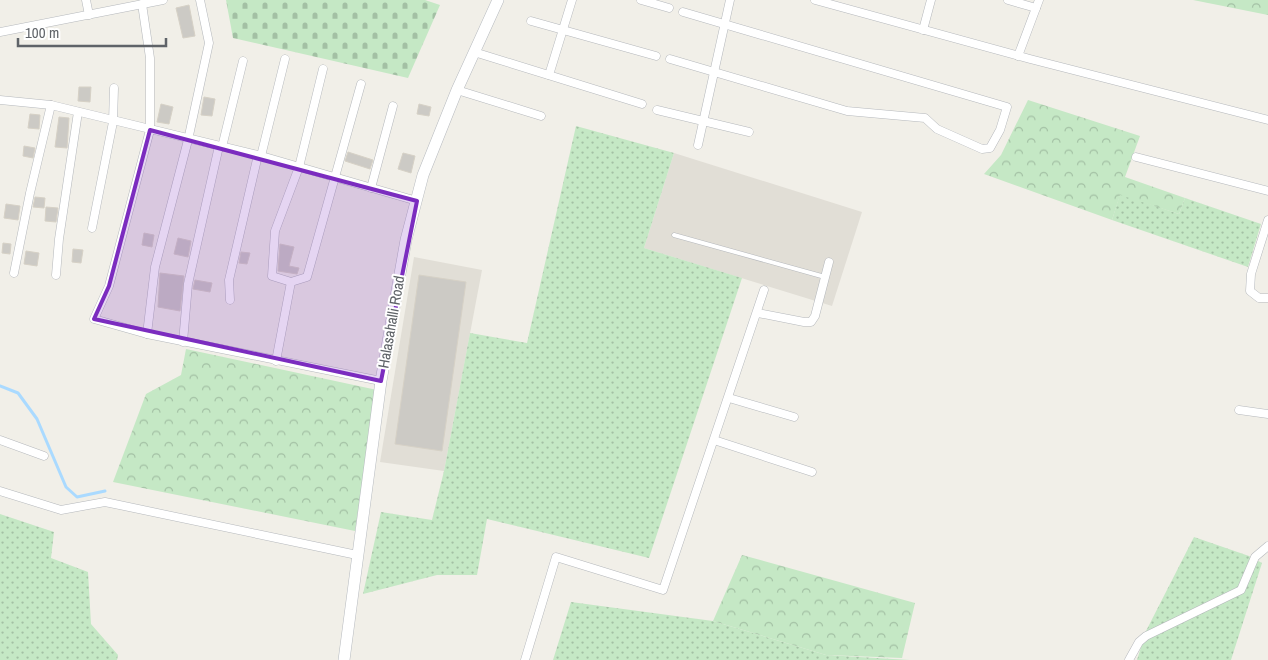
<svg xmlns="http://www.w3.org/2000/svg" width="1268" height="660" font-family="'Archivo Narrow',sans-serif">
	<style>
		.education { fill: #e1ded6 }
		.grass { fill: url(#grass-dots) }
		.forest { fill: url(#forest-crowns) }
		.cemetery { fill: url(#cemetery-stones) }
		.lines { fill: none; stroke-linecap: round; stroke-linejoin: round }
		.stream { stroke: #aadaff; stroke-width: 3 }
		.building { fill: #cccac5; stroke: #d6d1c6 }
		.service-casing { stroke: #b5b8bc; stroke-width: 5 }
		.minor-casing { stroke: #b5b8bc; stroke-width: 9 }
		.secondary-casing { stroke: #b6babf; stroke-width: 12 }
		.service { stroke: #fff; stroke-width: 4 }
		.minor { stroke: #fff; stroke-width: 8 }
		.secondary { stroke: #fff; stroke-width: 11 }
		.marked { fill: #7b2cbf; fill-opacity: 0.2; stroke: #7b2cbf; stroke-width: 4; stroke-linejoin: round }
		.labels { text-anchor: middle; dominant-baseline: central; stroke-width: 4; stroke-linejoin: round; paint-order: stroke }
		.street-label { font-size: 15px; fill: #5f6368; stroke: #fff }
	</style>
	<defs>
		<pattern id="grass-dots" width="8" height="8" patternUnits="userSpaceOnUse" patternTransform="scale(1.25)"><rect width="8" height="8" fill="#c5e8c5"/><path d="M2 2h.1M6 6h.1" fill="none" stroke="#a3c0a4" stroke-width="1.8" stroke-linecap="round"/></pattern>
		<pattern id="forest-crowns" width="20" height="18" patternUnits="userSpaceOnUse" patternTransform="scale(1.25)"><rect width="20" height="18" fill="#c5e8c5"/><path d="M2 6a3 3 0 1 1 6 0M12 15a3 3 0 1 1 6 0" fill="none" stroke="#a3c0a4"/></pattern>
		<pattern id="cemetery-stones" width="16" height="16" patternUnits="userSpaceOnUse" patternTransform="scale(1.25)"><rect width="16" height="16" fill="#c5e8c5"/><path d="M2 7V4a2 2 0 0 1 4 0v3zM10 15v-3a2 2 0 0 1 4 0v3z" fill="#a3c0a4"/></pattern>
	</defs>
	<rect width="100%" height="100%" fill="#f1efe8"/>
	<!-- education -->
	<g class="education">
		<path d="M674,153L862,212L832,306L644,248Z"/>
		<path d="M414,257L482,270L444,471L380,462Z"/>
	</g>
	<!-- grass -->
	<g class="grass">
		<path d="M576,126L674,153L644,248L742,278L649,558L487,519L477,575H437L363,594L381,512L432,520L444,471L470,333L527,343Z"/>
		<path d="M1120,194L1179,214L1185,198L1261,224L1248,267L1112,220Z"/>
		<path d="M0,514L54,532L51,558L88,572L91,624L118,655L117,660H0Z"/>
		<path d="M1194,537L1249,556L1262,563L1231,660H1137L1146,631Z"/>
		<path d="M571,602L713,621L826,655L910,660H553Z"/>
	</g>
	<!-- forest -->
	<g class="forest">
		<path d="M1193,0H1268V15Z"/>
		<path d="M1028,100L1140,136L1125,177L1185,198L1179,214L1120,195L1112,220L984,174L1001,155Z"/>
		<path d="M186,349L377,390L355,531L113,482L146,394L181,375Z"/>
		<path d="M742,555L915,603L902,658L826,655L713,621Z"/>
	</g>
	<!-- cemetery -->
	<path class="cemetery" d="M226,0H425L440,5L408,78L233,38Z"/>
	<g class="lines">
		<!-- stream -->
		<path class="stream" d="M0,386L18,393L37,419L66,487L77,497L105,491"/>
	</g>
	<!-- building -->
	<g class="building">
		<path d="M189,5L195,36L183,38L176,8Z"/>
		<path d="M79,87H91L90,102L78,101Z"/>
		<path d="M204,97L215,99L212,116L201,115Z"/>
		<path d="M161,104L173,107L169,124L157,122Z"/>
		<path d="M419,104L431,107L429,116L417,114Z"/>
		<path d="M30,114L40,115L39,129L28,128Z"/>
		<path d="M59,117L69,118L67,148L55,147Z"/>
		<path d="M24,146L35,148L33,158L23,156Z"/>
		<path d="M348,152L373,160L370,169L345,161Z"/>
		<path d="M403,153L415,156L411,173L398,169Z"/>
		<path d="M35,197L45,198L44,208L33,207Z"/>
		<path d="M6,204L20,206L18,220L4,218Z"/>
		<path d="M46,207L58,208L56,222L45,221Z"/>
		<path d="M144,233L154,235L152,247L142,245Z"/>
		<path d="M178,238L191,241L188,257L174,254Z"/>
		<path d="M3,243L11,244L10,254L2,253Z"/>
		<path d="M280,244L294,247L289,266L299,268L297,274L278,271Z"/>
		<path d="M73,249L83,250L81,263L72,262Z"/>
		<path d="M26,251L39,253L37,266L24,264Z"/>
		<path d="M241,252L250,253L247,264L239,263Z"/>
		<path d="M160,273L184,276L180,311L158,307Z"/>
		<path d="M419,275L466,282L442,451L395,444Z"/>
		<path d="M195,280L212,283L210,292L193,289Z"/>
	</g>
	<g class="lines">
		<defs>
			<path id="service" d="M674,235L825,277"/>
			<g id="minor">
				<path d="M86,0L89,15"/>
				<path d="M641,0L669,8"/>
				<path d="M815,0L1030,59L1268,120"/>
				<path d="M1008,0L1036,8"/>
				<path d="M142,4L150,58V130L109,286L94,319L147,334L381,381"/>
				<path d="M531,21L656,56"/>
				<path d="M923,30L931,0"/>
				<path d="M0,32L163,0"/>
				<path d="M474,52L642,104"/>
				<path d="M1018,56L1039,0"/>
				<path d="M670,59L847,111L925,118L937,129L982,149L990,148L1000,130L1007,107L683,12"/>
				<path d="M323,69L299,167L275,231L272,276L291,282L307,277L361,84"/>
				<path d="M549,75L572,0"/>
				<path d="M457,90L541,116"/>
				<path d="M0,100L51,105L258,155L417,201"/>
				<path d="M657,110L749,132"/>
				<path d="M698,145L730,0"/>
				<path d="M222,147L243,61"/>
				<path d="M261,156L285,59"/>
				<path d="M1136,157L1268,191"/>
				<path d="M371,188L393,106"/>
				<path d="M1268,220L1251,274L1250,291L1259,298H1268"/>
				<path d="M92,228L113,122L114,88"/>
				<path d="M14,273L30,193L51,105"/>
				<path d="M56,275L59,239L78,112"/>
				<path d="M230,300L229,280L258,155"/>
				<path d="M758,313L804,322H811L815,316L829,262"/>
				<path d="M147,334L155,267L188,140L209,43L200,0"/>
				<path d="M183,342L188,284L219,146"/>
				<path d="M276,361L291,282"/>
				<path d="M729,398L794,417"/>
				<path d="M1239,410L1268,414"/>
				<path d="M0,440L44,456"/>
				<path d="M714,440L812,472"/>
				<path d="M0,491L61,510L105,502L357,555"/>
				<path d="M525,660L556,557L663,590L764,290"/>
				<path d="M1129,660L1139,642L1146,636L1241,590L1255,557L1268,546"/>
			</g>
			<path id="secondary" d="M344,660L381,381L406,240L423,175L457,90L498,0"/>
		</defs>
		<!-- service casing -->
		<use href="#service" class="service-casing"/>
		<!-- minor casing -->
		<use href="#minor" class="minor-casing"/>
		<!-- secondary casing -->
		<use href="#secondary" class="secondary-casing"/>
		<!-- service -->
		<use href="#service" class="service"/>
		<!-- minor -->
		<use href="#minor" class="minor"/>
		<!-- secondary -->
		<use href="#secondary" class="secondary"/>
	</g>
	<!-- marked area -->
	<path class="marked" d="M150,130L417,201L381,381L94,319L109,286Z"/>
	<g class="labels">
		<!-- street labels -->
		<g class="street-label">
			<text transform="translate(391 322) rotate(-80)">Halasahalli Road</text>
		</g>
	</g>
	<!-- scale -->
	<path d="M18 38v8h148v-8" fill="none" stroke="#5f6368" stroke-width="2.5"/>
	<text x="25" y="38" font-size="15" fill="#5f6368" stroke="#ffffff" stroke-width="4" paint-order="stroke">100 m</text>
</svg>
